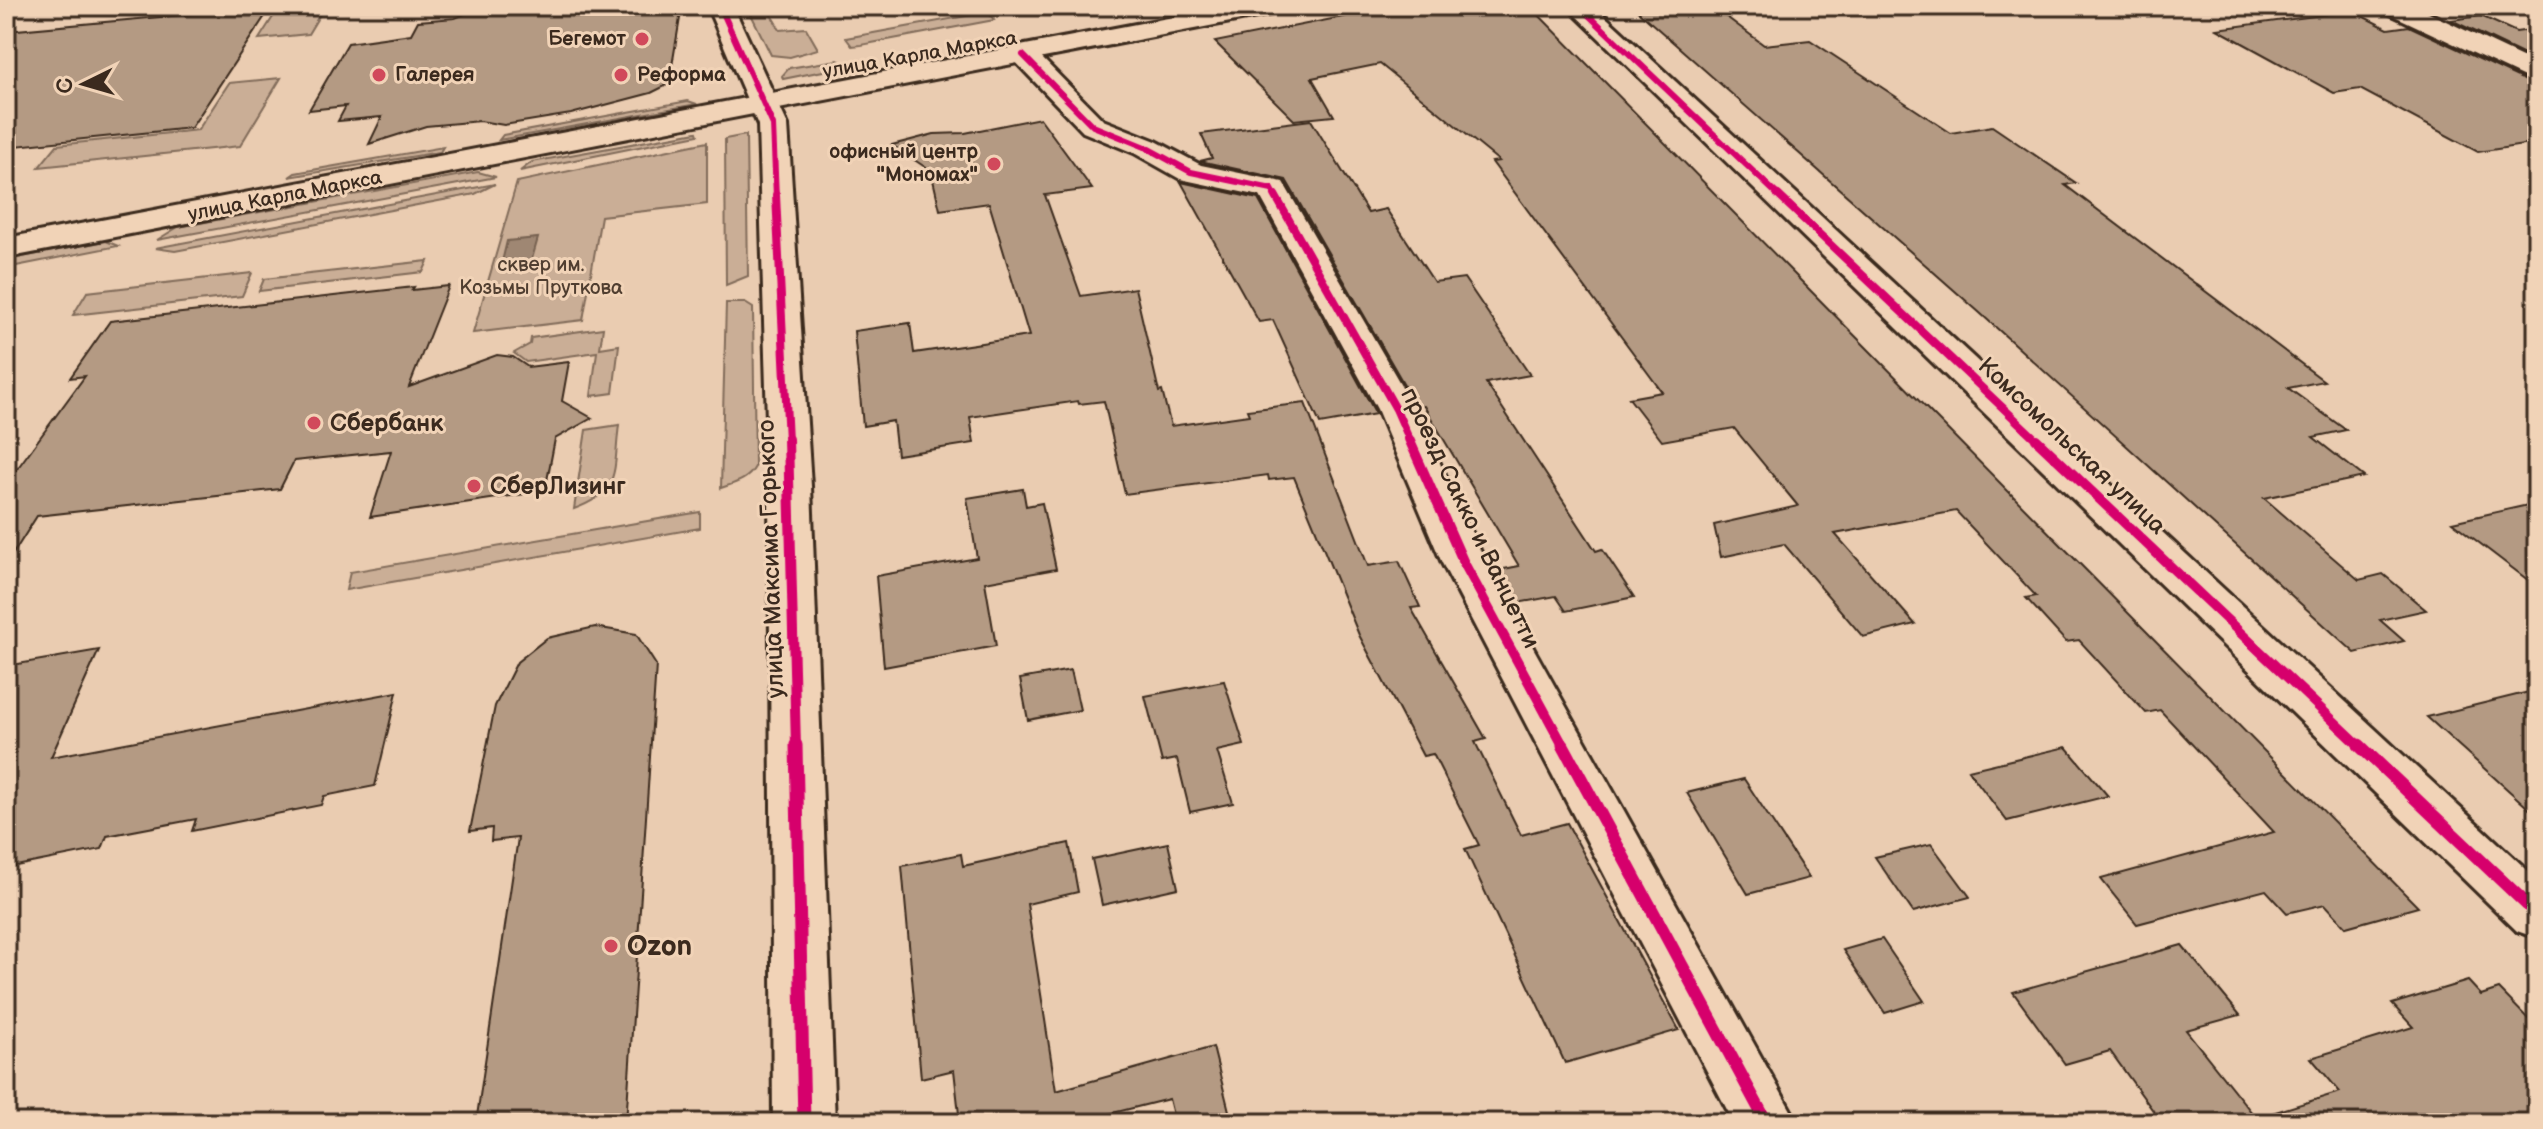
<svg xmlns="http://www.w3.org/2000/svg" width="2543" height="1129" font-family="'Balsamiq Sans',sans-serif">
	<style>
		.green { fill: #caae96; stroke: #826c5a; stroke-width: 2 }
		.water { fill: #9f8773; stroke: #776251; stroke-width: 2 }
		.building { fill: #b49a83; stroke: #3b2a1e; stroke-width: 2 }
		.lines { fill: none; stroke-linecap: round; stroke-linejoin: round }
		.street-casing { stroke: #3b2a1e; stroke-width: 6 }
		.secondary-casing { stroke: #3b2a1e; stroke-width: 6 }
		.street { fill: #f1d3b7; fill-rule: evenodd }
		.secondary { fill: #f1d3b7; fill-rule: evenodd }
		.cycleway-far3-casing { stroke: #f1d3b7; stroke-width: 9 }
		.cycleway-far2-casing { stroke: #f1d3b7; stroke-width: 12 }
		.cycleway-far1-casing { stroke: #f1d3b7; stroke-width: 15 }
		.cycleway-casing { stroke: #f1d3b7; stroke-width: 18 }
		.cycleway-far3 { stroke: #d6006c; stroke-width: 6 }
		.cycleway-far2 { stroke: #d6006c; stroke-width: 8 }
		.cycleway-far1 { stroke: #d6006c; stroke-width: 10 }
		.cycleway { stroke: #d6006c; stroke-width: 13 }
		.poi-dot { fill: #d1495b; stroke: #f1d3b7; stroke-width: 3 }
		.labels { text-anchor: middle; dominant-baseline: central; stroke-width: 6; stroke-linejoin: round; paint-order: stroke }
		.far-poi-label { font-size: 20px; font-weight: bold; fill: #3b2a1e; stroke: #f1d3b7; text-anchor: end }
		.far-street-label { font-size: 20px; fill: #3b2a1e; stroke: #f1d3b7 }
		.far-park-label { font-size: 20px; fill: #503e30; stroke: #f1d3b7 }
		.poi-label { font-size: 24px; font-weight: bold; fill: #3b2a1e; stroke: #f1d3b7; text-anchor: start }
		.street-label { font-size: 24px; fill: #3b2a1e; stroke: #f1d3b7 }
		.near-poi-label { font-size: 28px; font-weight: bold; fill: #3b2a1e; stroke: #f1d3b7; text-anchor: start }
	</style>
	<rect width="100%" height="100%" fill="#eaccb1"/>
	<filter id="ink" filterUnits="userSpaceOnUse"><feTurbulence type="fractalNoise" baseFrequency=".0125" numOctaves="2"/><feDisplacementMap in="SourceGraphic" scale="16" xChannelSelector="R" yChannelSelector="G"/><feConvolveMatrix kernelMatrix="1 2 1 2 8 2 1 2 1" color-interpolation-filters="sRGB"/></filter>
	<g filter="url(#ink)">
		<!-- green -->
		<g class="green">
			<path d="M280,6H325L308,34L259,39Z"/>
			<path d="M747,6H766L780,30L806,28L818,49L790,57L771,55Z"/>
			<path d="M988,12L994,20L861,45L852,46L846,38Z"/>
			<path d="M838,60L848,66L783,79L782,76L789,68Z"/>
			<path d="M281,78L240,146L39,167L57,145L198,130L229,83Z"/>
			<path d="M688,101L697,104L499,140L503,135Z"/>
			<path d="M697,132L698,135L520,171L532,162Z"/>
			<path d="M746,135L748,276L726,285L725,139Z"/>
			<path d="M707,142V204L601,216L583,320L473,333L517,182Z"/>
			<path d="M443,147L440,152L289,177L295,173Z"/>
			<path d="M478,172L496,177L157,240L178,227Z"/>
			<path d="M495,184L475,194L175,251L155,248Z"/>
			<path d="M106,241L118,246L6,268V260Z"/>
			<path d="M428,261L423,272L259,291L264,279Z"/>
			<path d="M252,273L242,296L73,315L87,292Z"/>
			<path d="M726,303H745L753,308L755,467C748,480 735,483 721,488Z"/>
			<path d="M603,328L600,348L619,345L613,393L591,396L597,352L526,362L514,353L530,344L531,338Z"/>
			<path d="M619,425C613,470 622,492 574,509L586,430Z"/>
			<path d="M700,512V528L346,590L350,572Z"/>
		</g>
		<!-- water -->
		<path class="water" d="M538,238L530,266L500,270L507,241Z"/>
		<!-- building -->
		<g class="building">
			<path d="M485,6H682L669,84L651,93L571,114L504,125L480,121L426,126L369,144L382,117L338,121L346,106L309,110L348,43L411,34L418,21L455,18Z"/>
			<path d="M1398,6H1530L2418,907L2346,927L2325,904L2287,913L2266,890L2137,924L2101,879L2274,832L2160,710L2146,713L2079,640L2066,642L2026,598L2036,596L1956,511L1835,534L1915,624L1863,637L1784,544L1721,557L1714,525L1798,506L1734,428L1662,441L1629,398L1662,392L1492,162L1499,161L1380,64L1312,78L1334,116L1294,120L1215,42Z"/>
			<path d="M1632,6H1712L1764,45L1810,40L1951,133L1992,126L2076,183L2065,185L2324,381L2288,388L2346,430L2313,437L2364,477L2264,498L2359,580L2383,574L2426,610L2380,620L2404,641L2355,653L1980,313Z"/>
			<path d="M271,7L191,128L6,147V31Z"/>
			<path d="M2352,11L2388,29L2409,26L2537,86V143L2478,152L2360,89L2334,93L2217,29Z"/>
			<path d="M2481,16L2516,32L2537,29V61L2451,20Z"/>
			<path d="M1040,118L1092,189L1045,195L1081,296L1135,288L1159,392L1162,391L1171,426L1249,415L1247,410L1305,403L1368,566L1399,561L1420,607L1411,608L1486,739L1475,742L1521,835L1567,823L1679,1030L1565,1063L1465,849L1479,845L1433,754L1423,756L1359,635L1294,477L1269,480L1268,475L1125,494L1104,401L1079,404L1078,401L970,417L974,443L897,455L893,421L863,426L854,331L910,323L914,353L1029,336L989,203L940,210L931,171L892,145L934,134L965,133Z"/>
			<path d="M1311,120L1368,213L1386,209L1434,282L1464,278L1530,375L1486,383L1596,551L1602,549L1634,597L1566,611L1556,596L1512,604L1494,571L1519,566L1424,406L1417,407L1286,180L1200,161L1212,158L1201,134Z"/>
			<path d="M1181,182L1258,199L1376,414L1320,424L1273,320L1259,322Z"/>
			<path d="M449,286L409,387L497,355L513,357L528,367L569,362L562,401L592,418L555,439L545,491L370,517L391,451L294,461L280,489L37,516L6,565V484L85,376L70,378L110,321L414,287L412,290Z"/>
			<path d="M1023,489L1026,506L1042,503L1056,569L985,582L996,646L884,667L876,576L977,558L967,498Z"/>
			<path d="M2537,503V587L2452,522Z"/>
			<path d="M595,627L636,634L656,665L626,1123H476L518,838L491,841L492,828L470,831L495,706L517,662L547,638Z"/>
			<path d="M99,650L51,757L397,692L375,786L324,796L321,805L192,831L196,819L107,836L102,849L6,868V666Z"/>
			<path d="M1071,670L1080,710L1028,720L1020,679Z"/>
			<path d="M1224,681L1244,745L1217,751L1233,803L1190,812L1177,759L1162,762L1145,696Z"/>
			<path d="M2537,690V816L2427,717Z"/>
			<path d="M2066,747L2108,796L2007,821L1968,770Z"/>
			<path d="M1744,779L1809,878L1748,894L1687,793Z"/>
			<path d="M1069,843L1078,892L1027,904L1056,1091L1213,1047L1232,1123H1175L1169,1099L1073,1123H960L954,1070L921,1078L902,866L961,854L963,866Z"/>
			<path d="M1168,843L1178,888L1102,905L1092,859Z"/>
			<path d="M1931,844L1970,897L1913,912L1875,857Z"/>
			<path d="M1882,939L1924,1001L1885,1013L1843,950Z"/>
			<path d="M2182,945L2240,1015L2186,1030L2260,1123H2162L2110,1051L2065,1064L2013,992Z"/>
			<path d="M2468,981L2481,995L2499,989L2537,1028V1123H2270L2269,1114L2340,1092L2311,1058L2413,1027L2392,1004Z"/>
		</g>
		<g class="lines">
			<defs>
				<g id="street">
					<path d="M707,6H733L788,125L811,486L835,1123H773L769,486L758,125Z"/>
					<path d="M1566,6H1594L2537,879V938L2517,931Z"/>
					<path d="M2380,6H2414L2537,64V83L2384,11Z"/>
					<path d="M1023,47L1033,49L1103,120L1156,141L1201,165L1283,182L1415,409L1486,563L1798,1123H1734L1442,563L1377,409L1260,196L1180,179L1134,153L1083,132L1009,55L1013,49Z"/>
				</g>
				<path id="secondary" d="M1231,6H1285L1272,14L6,258V238Z"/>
			</defs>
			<!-- street casing -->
			<use href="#street" class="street-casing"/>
			<!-- secondary casing -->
			<use href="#secondary" class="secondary-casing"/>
			<!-- street -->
			<use href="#street" class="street"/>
			<!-- secondary -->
			<use href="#secondary" class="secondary"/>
			<defs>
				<g id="cycleway-far3">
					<path d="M720,6L773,125L776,197"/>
					<path d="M1579,6L1780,197"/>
					<path d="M1023,55L1093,126L1145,147L1191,172L1272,189L1276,197"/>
				</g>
				<g id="cycleway-far2">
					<path d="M776,195L788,441"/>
					<path d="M1275,195L1396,409L1410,441"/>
					<path d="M1778,195L2038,441"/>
				</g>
				<g id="cycleway-far1">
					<path d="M788,439L796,747"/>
					<path d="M1409,439L1464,563L1564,747"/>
					<path d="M2036,439L2361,747"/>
				</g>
				<g id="cycleway">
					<path d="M796,745L804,1123"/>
					<path d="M1563,745L1767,1123"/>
					<path d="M2359,745L2537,914"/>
				</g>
			</defs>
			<!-- cycleway-far3 casing -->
			<use href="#cycleway-far3" class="cycleway-far3-casing"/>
			<!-- cycleway-far2 casing -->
			<use href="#cycleway-far2" class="cycleway-far2-casing"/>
			<!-- cycleway-far1 casing -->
			<use href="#cycleway-far1" class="cycleway-far1-casing"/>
			<!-- cycleway casing -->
			<use href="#cycleway" class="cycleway-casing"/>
			<!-- cycleway-far3 -->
			<use href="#cycleway-far3" class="cycleway-far3"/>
			<!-- cycleway-far2 -->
			<use href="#cycleway-far2" class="cycleway-far2"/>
			<!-- cycleway-far1 -->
			<use href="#cycleway-far1" class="cycleway-far1"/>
			<!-- cycleway -->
			<use href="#cycleway" class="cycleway"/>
		</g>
	</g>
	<!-- markers -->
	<g class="poi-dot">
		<circle cx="642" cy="39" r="8"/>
		<circle cx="379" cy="75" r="8"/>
		<circle cx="621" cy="75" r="8"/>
		<circle cx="994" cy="164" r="8"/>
		<circle cx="314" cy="423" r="8"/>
		<circle cx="474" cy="486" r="8"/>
		<circle cx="611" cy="946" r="8"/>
	</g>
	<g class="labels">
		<!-- far-poi labels -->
		<g class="far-poi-label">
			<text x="626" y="39">Бегемот</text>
			<text x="395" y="75" text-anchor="start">Галерея</text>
			<text x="637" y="75" text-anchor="start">Реформа</text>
			<text x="978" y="152">офисный центр<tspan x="978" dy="23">"Мономах"</tspan></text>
		</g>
		<!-- far-street labels -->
		<g class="far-street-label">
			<text transform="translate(920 55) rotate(-10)">улица Карла Маркса</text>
			<text transform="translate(285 196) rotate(-11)">улица Карла Маркса</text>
		</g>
		<!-- far-park labels -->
		<g class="far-park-label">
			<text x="541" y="265">сквер им.<tspan x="541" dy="23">Козьмы Пруткова</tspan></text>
		</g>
		<!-- poi labels -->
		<g class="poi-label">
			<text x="330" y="423">Сбербанк</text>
			<text x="490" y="486">СберЛизинг</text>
		</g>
		<!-- street labels -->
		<g class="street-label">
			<text transform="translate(2072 446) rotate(43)">Комсомольская улица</text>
			<text transform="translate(1470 518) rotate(64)">проезд Сакко и Ванцетти</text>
			<text transform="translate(771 559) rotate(-92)">улица Максима Горького</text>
		</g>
		<!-- near-poi labels -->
		<g class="near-poi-label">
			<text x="627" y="946">Ozon</text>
		</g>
	</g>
	<!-- margin -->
	<rect width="2543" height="1129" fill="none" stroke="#f1d3b7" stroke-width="32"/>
	<rect x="16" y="16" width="2511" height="1097" fill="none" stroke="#3b2a1e" stroke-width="3" filter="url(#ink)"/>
	<!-- north arrow -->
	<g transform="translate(84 84) rotate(265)" stroke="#f1d3b7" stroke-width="6" paint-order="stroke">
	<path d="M0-6L14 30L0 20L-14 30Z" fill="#3b2a1e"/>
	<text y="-12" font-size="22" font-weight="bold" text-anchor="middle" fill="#3b2a1e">С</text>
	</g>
</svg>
